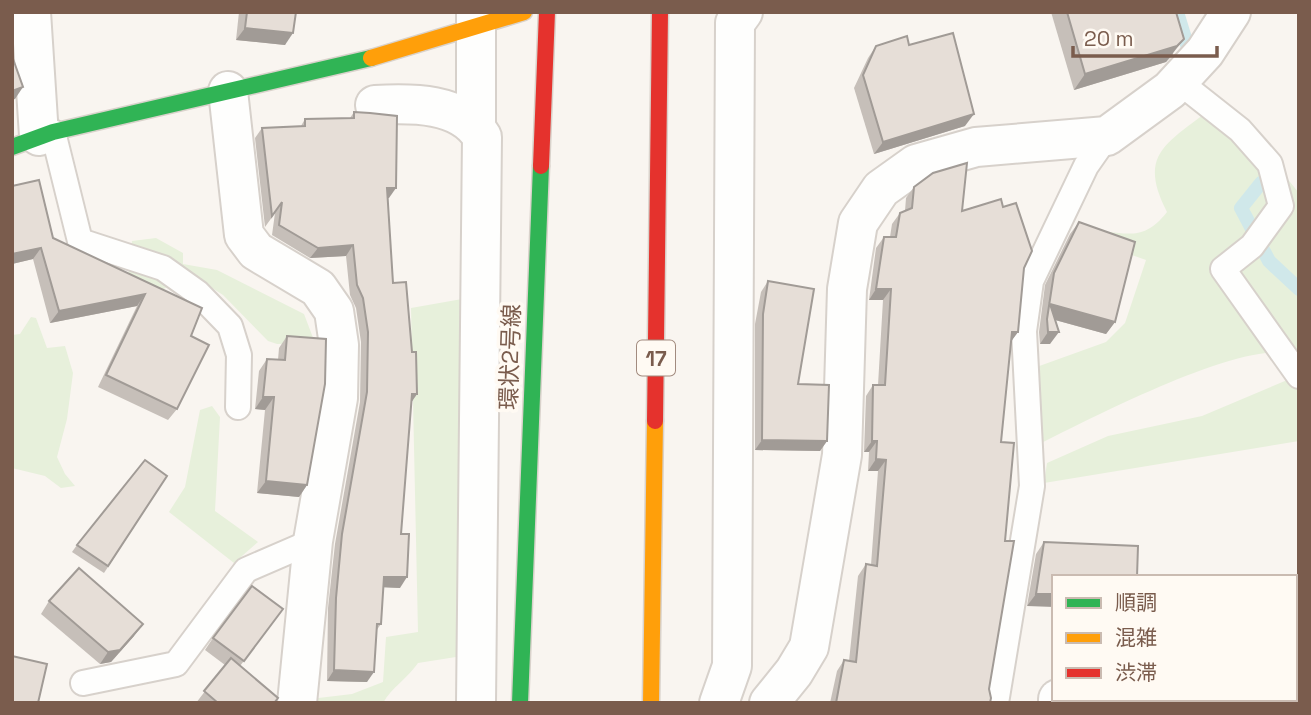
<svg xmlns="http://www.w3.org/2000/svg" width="1311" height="715" font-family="'Space Grotesk','Noto Sans JP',sans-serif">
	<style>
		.green { fill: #e7f0db }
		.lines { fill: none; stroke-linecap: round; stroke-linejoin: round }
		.stream { stroke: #d0e8ea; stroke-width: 14 }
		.lane-casing { stroke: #d7d1cb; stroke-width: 28 }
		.street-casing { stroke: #d7d1cb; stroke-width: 42 }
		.fast-casing { stroke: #d9d2cb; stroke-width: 19 }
		.slow-casing { stroke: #d9d2cb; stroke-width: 19 }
		.jam-casing { stroke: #d9d2cb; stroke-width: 19 }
		.lane { stroke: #fefefd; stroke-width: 24 }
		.street { stroke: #fefefd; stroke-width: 38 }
		.fast { stroke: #30b455; stroke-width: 16 }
		.slow { stroke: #ff9f0a; stroke-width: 16 }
		.jam { stroke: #e5322d; stroke-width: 16 }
		.wall { fill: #c6bfb9 }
		.shaded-wall { fill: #a19b96 }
		.building { fill: #e6ded7; stroke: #a19b96; stroke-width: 2 }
		.labels { text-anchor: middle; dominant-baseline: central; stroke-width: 7; stroke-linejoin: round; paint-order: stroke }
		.shield { fill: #fffaf3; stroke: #a28b7f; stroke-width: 2 }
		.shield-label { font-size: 21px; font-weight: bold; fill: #7a5c4d }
		.street-label { font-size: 23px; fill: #7a5c4d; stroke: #fffaf3 }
	</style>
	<rect width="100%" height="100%" fill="#f9f5f0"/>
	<!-- green -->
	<g class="green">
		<path d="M1203,115L1268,155L1299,193V358C1259,328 1077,426 1031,448V369L1106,342L1125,323L1146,260L1081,237C1115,221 1136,252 1167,212C1139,158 1163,145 1203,115Z"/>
		<path d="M156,238L183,253V264L217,270L304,314L315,343L277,344L268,341L223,295L198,279L170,285L154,295L128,279L132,241Z"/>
		<path d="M462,299L456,657L418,663C408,678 392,687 383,703H308L310,699L352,694L383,682L386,637L418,632L411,308Z"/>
		<path d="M31,317L36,318L47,348L65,346L73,373L67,419L57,457L65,474L75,486L61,488L45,476L12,468V335L20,334Z"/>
		<path d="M1299,375V441L1044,483L1047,463L1108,436L1202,416Z"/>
		<path d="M212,406L220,417L215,511L258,542L234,563L169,512L185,487L200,410Z"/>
	</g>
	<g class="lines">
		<!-- stream -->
		<g class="stream">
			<path d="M1177,12L1188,48"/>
			<path d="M1261,183L1241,208L1269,261L1299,289"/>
		</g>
		<defs>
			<g id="lane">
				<path d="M1178,81L1240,130L1270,164L1281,206L1252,246L1223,269L1299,376"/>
				<path d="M53,132L80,241L163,268L198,293L230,326L239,355L238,407"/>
				<path d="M83,683L176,664L246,570L313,541"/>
				<path d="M996,703L1032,486L1024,331L1031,281L1086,166L1107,136"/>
			</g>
			<g id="street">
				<path d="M31,12L39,136"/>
				<path d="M228,91L244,235L256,251L318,288L334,311L339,345L338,398L313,541L297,703"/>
				<path d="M375,105C411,103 462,102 482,137L476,703"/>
				<path d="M476,125V12"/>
				<path d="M719,703L732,666L735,23L743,12"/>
				<path d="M769,703L794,672L809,647L842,455L847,289L858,223L881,189L916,164L976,147L1107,136L1170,90L1205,52L1231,12"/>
				<path d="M1058,703V699"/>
			</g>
			<g id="fast">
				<path d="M12,147L53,132L371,58"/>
				<path d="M520,703L541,166"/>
			</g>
			<g id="slow">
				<path d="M371,58L524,12"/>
				<path d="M651,703L655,421"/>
			</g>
			<g id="jam">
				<path d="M541,166L547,12"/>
				<path d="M655,421L660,12"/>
			</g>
		</defs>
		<!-- lane casing -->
		<use href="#lane" class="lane-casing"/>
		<!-- street casing -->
		<use href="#street" class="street-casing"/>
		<!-- fast casing -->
		<use href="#fast" class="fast-casing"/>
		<!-- slow casing -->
		<use href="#slow" class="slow-casing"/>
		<!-- jam casing -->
		<use href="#jam" class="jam-casing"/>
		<!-- lane -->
		<use href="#lane" class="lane"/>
		<!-- street -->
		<use href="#street" class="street"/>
		<!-- fast -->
		<use href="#fast" class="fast"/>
		<!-- slow -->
		<use href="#slow" class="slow"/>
		<!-- jam -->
		<use href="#jam" class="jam"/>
	</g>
	<!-- wall -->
	<g class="wall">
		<path d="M239,12H296L285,45L236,40Z"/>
		<path d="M1051,12H1176L1173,55L1166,62L1074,90Z"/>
		<path d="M909,45L965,126L874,154L854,88L868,58L876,46Z"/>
		<path d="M354,112L389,198H388L393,283L412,352L417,394L411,403L401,534L400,588L383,587L381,624L376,631L367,682L327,681L328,608L335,544L360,402L361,342L356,308L350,295L346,256L310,258L272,235L275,213L265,227L255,138L262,128L301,126L305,119L350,118Z"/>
		<path d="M12,186L53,238L202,308L191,336L177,409L168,420L98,387L137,306L50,323L33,259L12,264Z"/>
		<path d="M914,187L962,211L1024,268L1018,332L1011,341L1001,442L989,689L990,703H830L837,671L844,660L849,661L858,576L866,564L871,565L878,471H868L869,452H864L866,396L873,385H878L883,300H869L876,248L884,237H890L892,224L900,213L905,211L906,198Z"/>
		<path d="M1079,222L1115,322L1106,334L1055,320L1050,344H1040L1039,332L1045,285L1070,234Z"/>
		<path d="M768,281L798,384L827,441L820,451L755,450V324L761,292Z"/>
		<path d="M287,336L307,485L299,497L257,493L265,410L255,409L259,371L267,359L278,360L279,348Z"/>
		<path d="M167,476L104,573L72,552L77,545Z"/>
		<path d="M1044,542L1138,546L1027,606L1036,554Z"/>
		<path d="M49,601L134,636L111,662L100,664L41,614Z"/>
		<path d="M274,621L240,666L274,703H196L225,665L205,650L213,638Z"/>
	</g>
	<!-- shaded-wall -->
	<g class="shaded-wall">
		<path d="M245,28L293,33L285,45L236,40Z"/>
		<path d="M1184,39L1166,62L1074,90L1085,74Z"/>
		<path d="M23,87L15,99L12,100V91Z"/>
		<path d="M974,114L965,126L874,154L883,142Z"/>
		<path d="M387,188H396L389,198L380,199Z"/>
		<path d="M353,245L346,256L310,258L318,248Z"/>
		<path d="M41,248L33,259L12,264V254Z"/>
		<path d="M876,289H891L883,300H869Z"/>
		<path d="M145,294L137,306L50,323L59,311Z"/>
		<path d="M1050,304L1115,322L1106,334L1048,318Z"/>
		<path d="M1012,332H1018L1010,343Z"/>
		<path d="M1048,332H1059L1050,344H1040Z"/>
		<path d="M412,394H417L410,404Z"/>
		<path d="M263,397H274L265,410L255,409Z"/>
		<path d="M762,440L827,441L820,451L755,450Z"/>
		<path d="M872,441H877L869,452H864Z"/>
		<path d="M876,459L886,460L878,471H868Z"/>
		<path d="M266,481L307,485L299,497L257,493Z"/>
		<path d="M384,577H407L400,588L377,587Z"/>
		<path d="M1036,594H1054V607L1027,606Z"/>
		<path d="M143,624L134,636L111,662L100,664L108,652Z"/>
		<path d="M334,670L374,672L367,682L327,681Z"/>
	</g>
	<!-- building -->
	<g class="building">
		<path d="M247,12H296L293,33L245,28Z"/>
		<path d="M1067,12H1176L1184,39L1177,46L1085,74Z"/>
		<path d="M953,33L974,114L883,142L863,75L876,46L907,36L909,45Z"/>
		<path d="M12,56L23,87L12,91Z"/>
		<path d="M354,112L370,113L397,116L396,188H387L393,283L406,282L412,352H416L417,394H412L401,534H409L407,577H384L381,624H377L374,672L334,670L336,598L342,534L367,392L368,332L363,298L357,285L353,245L318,248L279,225L282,202L272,216L262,128L305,126V119L354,118Z"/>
		<path d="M967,163L962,211L1001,199L1003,207L1016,203L1032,251L1024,268L1018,332H1012L1001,442L1014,443L1005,541H1014L989,689L991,698L990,703H836L844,660L856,662L866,564L877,566L886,460L876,459L877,441H872L873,385H885L891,289H876L884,237H896L900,213L912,208L914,187L933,173Z"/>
		<path d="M39,180L53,238L202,308L191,336L209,345L177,409L106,375L145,294L59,311L41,248L12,254V186Z"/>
		<path d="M1079,222L1135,242L1115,322L1050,304L1059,332H1048L1047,319L1054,273Z"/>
		<path d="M768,281L814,289L798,384L829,385L827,441L762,440L763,314Z"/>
		<path d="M287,336L326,339L325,384L307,485L266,481L274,397H263L267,359L285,360Z"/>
		<path d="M145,460L167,476L108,566L77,545Z"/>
		<path d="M1044,542L1138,546L1137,577H1054V594H1036Z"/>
		<path d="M79,568L143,624L120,650L108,652L49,601Z"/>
		<path d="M252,586L283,609L244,661L213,638Z"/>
		<path d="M12,656L47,664L38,703H12Z"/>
		<path d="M231,658L278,698L274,703H218L204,691Z"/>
	</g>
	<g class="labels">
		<!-- shield labels -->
		<rect class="shield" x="637" y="340.5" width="38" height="35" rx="5"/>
		<g class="shield-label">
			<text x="656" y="358">17</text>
		</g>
		<!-- street labels -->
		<g class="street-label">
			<text transform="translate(510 357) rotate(-88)">環状2号線</text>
		</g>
	</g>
	<!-- border -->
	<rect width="1311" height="715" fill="none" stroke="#7a5c4d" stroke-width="28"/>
	<!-- legend -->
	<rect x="1052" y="575" width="245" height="126" fill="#fffaf3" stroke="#cabbb1" stroke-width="2"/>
	<rect x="1066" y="598" width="35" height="10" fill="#30b455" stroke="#cabbb1" stroke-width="2"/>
	<text x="1115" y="610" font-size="21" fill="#7a5c4d">順調</text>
	<rect x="1066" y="633" width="35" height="10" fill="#ff9f0a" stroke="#cabbb1" stroke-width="2"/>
	<text x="1115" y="645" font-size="21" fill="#7a5c4d">混雑</text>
	<rect x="1066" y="668" width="35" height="10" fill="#e5322d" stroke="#cabbb1" stroke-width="2"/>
	<text x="1115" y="680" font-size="21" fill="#7a5c4d">渋滞</text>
	<!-- scale -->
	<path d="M1073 46v10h144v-10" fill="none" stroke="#7a5c4d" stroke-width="3.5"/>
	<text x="1084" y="46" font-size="21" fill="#7a5c4d" stroke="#fffaf3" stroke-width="5" paint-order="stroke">20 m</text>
</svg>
